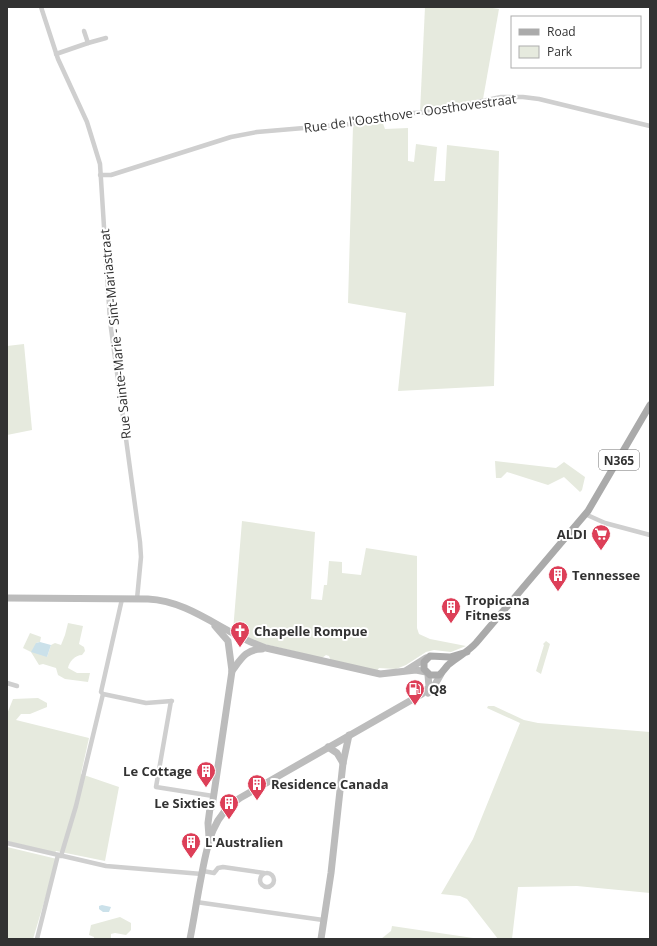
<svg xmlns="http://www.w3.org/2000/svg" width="657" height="946" font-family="'Open Sans',sans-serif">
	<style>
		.green { fill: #e6eade }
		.water { fill: #cbe1ea }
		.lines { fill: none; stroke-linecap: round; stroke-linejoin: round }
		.street { stroke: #cfcfcf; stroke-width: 4.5 }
		.secondary { stroke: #bcbcbc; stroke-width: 7 }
		.primary { stroke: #aaa; stroke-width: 7 }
		.labels { text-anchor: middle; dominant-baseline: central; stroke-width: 4; stroke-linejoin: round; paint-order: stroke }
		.shield { fill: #fff; stroke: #707070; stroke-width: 1 }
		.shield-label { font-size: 12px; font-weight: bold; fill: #323232 }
		.street-label { font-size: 13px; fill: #323232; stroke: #fff }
		.poi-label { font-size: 13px; font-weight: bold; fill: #323232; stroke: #fff; text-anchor: start }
	</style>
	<rect width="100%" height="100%" fill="#fff"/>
	<!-- green -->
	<g class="green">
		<path d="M425,7H486L499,9L483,99L420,112Z"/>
		<path d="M381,118L385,129L408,128V161L414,162L416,144L437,147L434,181H445L447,145L499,151L494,386L398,391L406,313L348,303L353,126Z"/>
		<path d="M24,344L32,430L7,435V346Z"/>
		<path d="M495,461L556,468L564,462L585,477L582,490L580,492L564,477L548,485L507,472L501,478H496Z"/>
		<path d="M242,521L315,532L311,599L322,600L324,585H327L329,561L342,562V573L361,575L366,548L417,556V628L419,634L430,639L466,646L451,652L434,650L426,652L406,665L396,669L379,668L377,671L331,661L329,656L326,655L322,658L252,641L233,631Z"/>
		<path d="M68,623L83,626L79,644L84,647L85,651L82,655C75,655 69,662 68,668L77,673H90L88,682L65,679L58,675L56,668L43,664L39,665L31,652L23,648L30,633L41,637L40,642L36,643L47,657L51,645L55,643L61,645L65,635Z"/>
		<path d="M546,641L550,644L541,674L536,671L544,645L543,644Z"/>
		<path d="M38,698L47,703V707L30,714H21L16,720L89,738L81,774L119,787L105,861L56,851L55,853L7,841V714L13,699Z"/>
		<path d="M488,706H494L524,720L538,723L650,732V893L577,886L518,887L512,939H498L467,899L460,896L441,894L473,839L520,723L487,708Z"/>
		<path d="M7,847L57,859L33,939H7Z"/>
		<path d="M120,917L131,923V930L126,935L115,933L111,934V939H94V937L89,935L91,925Z"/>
		<path d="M392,926L480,939H482H381L391,931Z"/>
	</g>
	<!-- water -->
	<g class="water">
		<path d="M40,642L51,645L47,657L31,652L36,643Z"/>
		<path d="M102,905L111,907L109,912H103L99,909V906Z"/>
	</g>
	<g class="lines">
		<!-- street -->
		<g class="street">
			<path d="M41,7L58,59L87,122L100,164L110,321L140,542L141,557L137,599"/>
			<path d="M88,43L106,38"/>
			<path d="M56,54L88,43L84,31"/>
			<path d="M100,175H111L231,137L257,132L351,124L396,114L431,112L501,97H523L539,99L650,126"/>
			<path d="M585,514L605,523L650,535"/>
			<path d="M7,683L17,686"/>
			<path d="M103,694L146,703L172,701"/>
			<path d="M171,701L156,787L213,796"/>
			<path d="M7,843L106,866L202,874"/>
			<path d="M61,856L76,806L103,694L101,692L122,599"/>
			<path d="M203,871L214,873L218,868L223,867L264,873"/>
			<circle cx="267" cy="880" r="7"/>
			<path d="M196,902L323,920"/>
			<path d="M37,939L58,855"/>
		</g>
		<!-- secondary -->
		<g class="secondary">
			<path d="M7,598L148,599C192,601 225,635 266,648L380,674L416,670L426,672"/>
			<path d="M407,670L426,658"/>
			<path d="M232,671C241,659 246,649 262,649"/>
			<path d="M428,693L433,688L441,674"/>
			<path d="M328,747L337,753L343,763"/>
			<path d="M209,837L208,823L210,808L212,807L232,671L228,641L215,626"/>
			<path d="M190,939C194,919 197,898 201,878C207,847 211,816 240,798L422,694L429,687L428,675"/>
			<path d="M321,939L331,873L343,763L349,735"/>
		</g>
		<!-- primary -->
		<path class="primary" d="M467,652L450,657L430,656L424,662V669L430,675H439C443,672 445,668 448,665C457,657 468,652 476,643L588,511L650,405"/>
	</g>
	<!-- icons -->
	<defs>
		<symbol id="supermarket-pin" viewBox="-11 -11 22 30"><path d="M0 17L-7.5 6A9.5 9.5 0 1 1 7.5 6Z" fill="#dd3f58" stroke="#fff"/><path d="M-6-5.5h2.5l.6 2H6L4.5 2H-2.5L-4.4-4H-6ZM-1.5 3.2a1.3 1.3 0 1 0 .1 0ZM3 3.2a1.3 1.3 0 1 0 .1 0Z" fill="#fff"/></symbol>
		<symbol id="building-pin" viewBox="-11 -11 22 30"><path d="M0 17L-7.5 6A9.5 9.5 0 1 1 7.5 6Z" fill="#dd3f58" stroke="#fff"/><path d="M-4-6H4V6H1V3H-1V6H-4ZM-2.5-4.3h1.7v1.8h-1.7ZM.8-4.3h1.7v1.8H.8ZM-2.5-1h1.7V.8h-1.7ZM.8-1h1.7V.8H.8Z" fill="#fff"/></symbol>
		<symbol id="church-pin" viewBox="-11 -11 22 30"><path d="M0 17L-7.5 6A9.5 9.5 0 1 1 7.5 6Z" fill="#dd3f58" stroke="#fff"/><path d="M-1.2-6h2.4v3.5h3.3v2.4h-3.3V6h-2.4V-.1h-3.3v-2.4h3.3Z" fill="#fff"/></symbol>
		<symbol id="fuel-pin" viewBox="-11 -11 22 30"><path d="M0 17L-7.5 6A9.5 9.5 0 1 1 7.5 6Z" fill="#dd3f58" stroke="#fff"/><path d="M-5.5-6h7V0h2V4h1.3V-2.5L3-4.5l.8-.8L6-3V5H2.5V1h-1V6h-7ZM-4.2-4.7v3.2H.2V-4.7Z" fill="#fff"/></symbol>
	</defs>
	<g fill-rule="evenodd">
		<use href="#supermarket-pin" x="590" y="523" width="22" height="30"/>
		<use href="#building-pin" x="547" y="564" width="22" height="30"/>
		<use href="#building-pin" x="440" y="596" width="22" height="30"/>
		<use href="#church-pin" x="229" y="620" width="22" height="30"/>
		<use href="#fuel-pin" x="404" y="678" width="22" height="30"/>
		<use href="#building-pin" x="195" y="760" width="22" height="30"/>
		<use href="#building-pin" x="246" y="773" width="22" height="30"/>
		<use href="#building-pin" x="218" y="792" width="22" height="30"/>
		<use href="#building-pin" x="180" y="831" width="22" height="30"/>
	</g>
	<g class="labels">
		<!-- shield labels -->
		<rect class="shield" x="599" y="450" width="40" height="20" rx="3"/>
		<g class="shield-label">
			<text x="619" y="460">N365</text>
		</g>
		<!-- street labels -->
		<g class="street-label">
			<text transform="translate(410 113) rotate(-8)">Rue de l'Oosthove - Oosthovestraat</text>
			<text transform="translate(115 334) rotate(-96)">Rue Sainte-Marie - Sint-Mariastraat</text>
		</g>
		<!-- poi labels -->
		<g class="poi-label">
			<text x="587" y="534" text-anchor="end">ALDI</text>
			<text x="572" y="575">Tennessee</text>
			<text x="465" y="600">Tropicana<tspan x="465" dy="15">Fitness</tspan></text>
			<text x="254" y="631">Chapelle Rompue</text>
			<text x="429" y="689">Q8</text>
			<text x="192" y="771" text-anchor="end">Le Cottage</text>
			<text x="271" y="784">Residence Canada</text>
			<text x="215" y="803" text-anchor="end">Le Sixties</text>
			<text x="205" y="842">L'Australien</text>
		</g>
	</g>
	<!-- border -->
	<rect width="657" height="946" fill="none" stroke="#323232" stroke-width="16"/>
	<!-- legend -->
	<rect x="511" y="16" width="130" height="52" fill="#ffffff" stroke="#adadad"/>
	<rect x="519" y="29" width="20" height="6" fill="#aaaaaa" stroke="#adadad"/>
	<text x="547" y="36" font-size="12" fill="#323232">Road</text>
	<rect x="519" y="46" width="20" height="12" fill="#e6eade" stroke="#adadad"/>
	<text x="547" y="56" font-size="12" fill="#323232">Park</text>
</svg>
